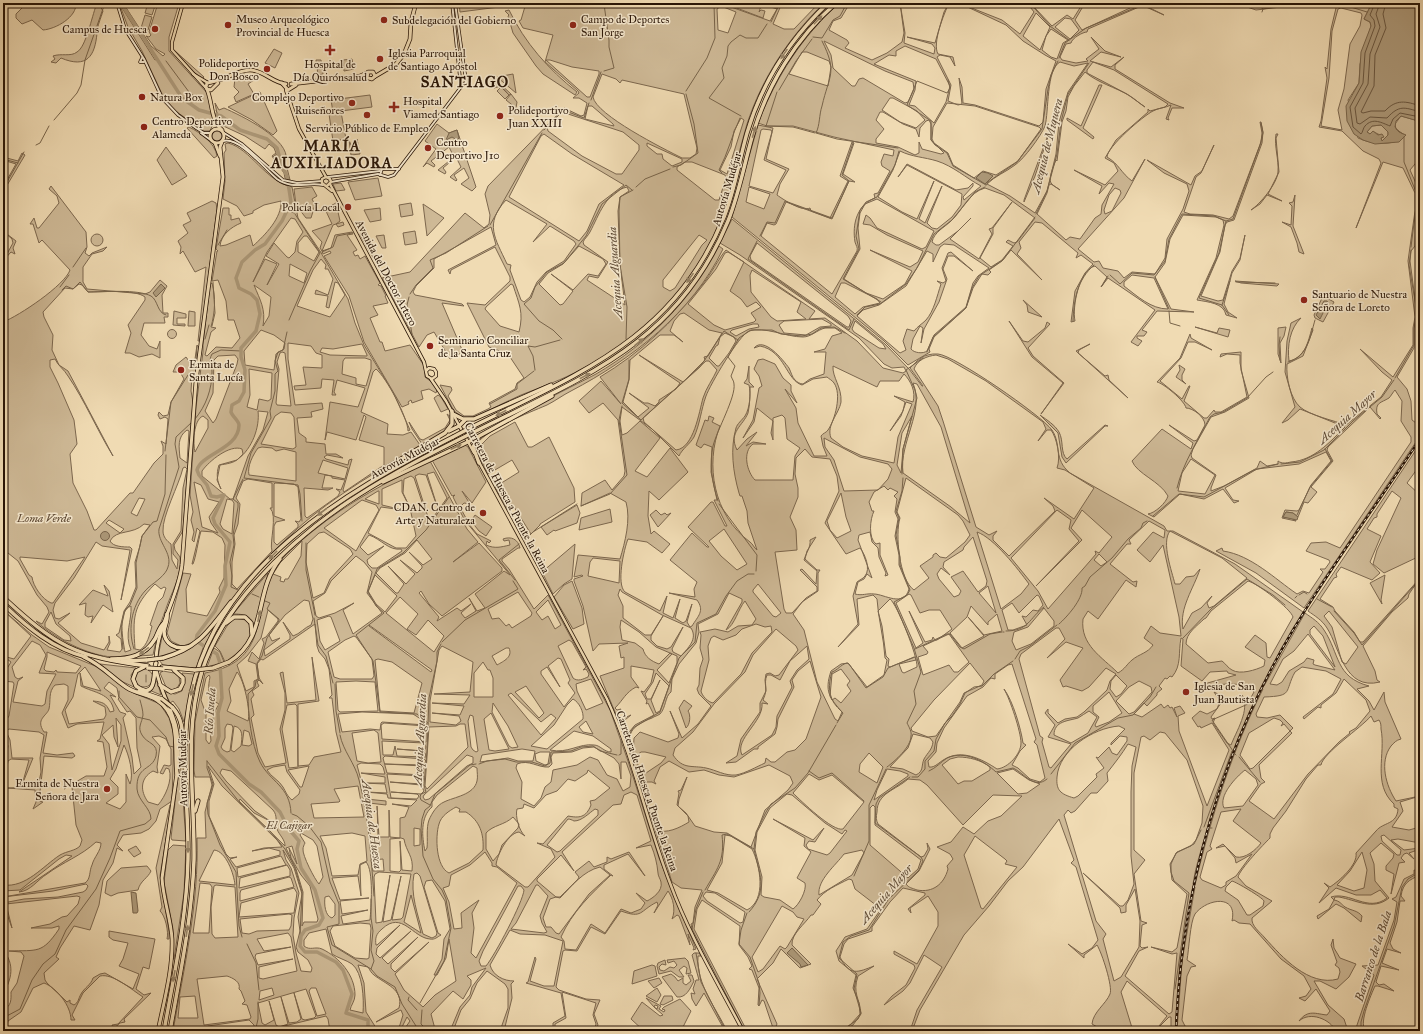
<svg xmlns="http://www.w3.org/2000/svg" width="1423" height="1034" font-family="'IM FELL Great Primer',serif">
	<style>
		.green { fill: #ceb996; stroke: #7c674e; fill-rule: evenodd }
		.water { fill: #ac9878; stroke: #78644a; fill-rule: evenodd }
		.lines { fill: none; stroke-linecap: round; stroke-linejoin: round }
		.shore { stroke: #6a563f; stroke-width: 1 }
		.stream { stroke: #78644a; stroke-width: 1 }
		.river { stroke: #ac9878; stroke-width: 3.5 }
		.secondary-casing { stroke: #291506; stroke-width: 3.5 }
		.primary-casing { stroke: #291506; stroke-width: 4 }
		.trunk-casing { stroke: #291506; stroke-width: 4.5 }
		.motorway-casing { stroke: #291506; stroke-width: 5 }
		.secondary { stroke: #f5e8ce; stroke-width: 2 }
		.primary { stroke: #f0dbb3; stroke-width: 2.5 }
		.trunk { stroke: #f0dbb3; stroke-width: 3 }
		.motorway { stroke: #f0dbb3; stroke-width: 3.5 }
		.rail-casing { stroke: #291506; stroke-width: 2.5 }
		.rail { stroke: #f5e8ce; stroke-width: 1; stroke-dasharray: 3; stroke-linecap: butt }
		.motorway-bridge-casing { stroke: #291506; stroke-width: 5; stroke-linecap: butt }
		.motorway-bridge { stroke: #f0dbb3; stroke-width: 3.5 }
		.oneway { fill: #968265 }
		.poi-dot { fill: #8f2418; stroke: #f5e8ce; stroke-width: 1.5 }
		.labels { text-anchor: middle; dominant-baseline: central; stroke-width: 3; stroke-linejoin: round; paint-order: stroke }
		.poi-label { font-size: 11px; fill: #291506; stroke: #f5e8ce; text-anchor: start }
		.street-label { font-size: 11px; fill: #291506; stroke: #f5e8ce }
		.park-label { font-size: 11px; font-style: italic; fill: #5b4631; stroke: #f5e8ce }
		.water-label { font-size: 12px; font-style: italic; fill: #5d4934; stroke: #f5e8ce }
		.district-label { font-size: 15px; font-weight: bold; letter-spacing: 1px; fill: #291506; stroke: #f5e8ce }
	</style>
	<rect width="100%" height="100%" fill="#f0dbb3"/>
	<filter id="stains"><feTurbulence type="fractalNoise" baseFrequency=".005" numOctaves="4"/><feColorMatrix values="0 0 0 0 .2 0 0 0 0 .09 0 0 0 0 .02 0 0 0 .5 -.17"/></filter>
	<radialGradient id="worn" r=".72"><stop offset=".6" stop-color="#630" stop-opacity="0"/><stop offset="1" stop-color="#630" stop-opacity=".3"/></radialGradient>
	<!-- green -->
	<g class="green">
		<path d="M22,3H76C77,17 56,29 43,30L32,20L22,24L16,18V14L22,8Z"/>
		<path d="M119,3L155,60L157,59L123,3L151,46L163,56L165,54L156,49L146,36L149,37L151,35L149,32L158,3L178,7L169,37V51L208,94L214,122L210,131H203L173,109L164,98L142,51L128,27Z"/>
		<path d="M148,3H156L152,15L145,13Z"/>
		<path d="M459,3H498L499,7L460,12Z"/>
		<path d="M526,3H720L770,21L777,9L758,3H778L777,9L780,3H782L773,24L784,29H794L819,3H824C789,37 762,78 747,124C738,153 733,183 723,212C700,281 645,336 582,369C562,380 541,387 521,395C506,402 491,409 477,416L464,418L454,411L440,385L451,387L452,390L448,396L456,410L464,416H473L488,409L491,407L489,403L515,389L517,383L524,378L510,357L505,353L489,347L467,303L485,305L510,281V277L495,247L451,270L450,274L448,270L496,245L491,227L434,259V268L416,286L413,292L415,295L462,304L464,306L442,303L463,352L450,359L434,332L427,335L419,347L382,278L410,272L465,213L484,228L489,224L490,215L485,194L488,186L564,108L581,116L584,115L587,103L579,98H573L579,93L578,91L545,62L553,35L523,28L519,21L521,20ZM721,6L736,12L728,33L718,30L717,9ZM546,60H550L572,67L599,71V74L590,97H587ZM602,74L616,79L620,83L622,80L684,94L697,148L696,154L690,158H682C664,149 596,115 593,97ZM588,106H592L613,124L614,126L585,119ZM562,112L623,132L639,145V150L622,174H616L582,156L548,131L547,127ZM741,118L744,120L727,174L720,170L731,147L734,131ZM544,134L572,154L624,185L599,204L587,231L579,241L509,197L541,136ZM647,143L682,159V162L672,166L663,159L662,154H657L647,146ZM685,162H692L725,175L726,178L719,200H715L677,170V167ZM627,187L629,191L620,197L618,211L620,265L625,305L587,280L589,276L598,278L608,262L584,245L583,242C585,238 588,236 590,232C599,215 606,192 627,187ZM506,200L547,224L533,242L550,226L574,241L576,244L564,261L546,272L537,282L530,297L524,302L521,300L510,270L511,265L507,264C495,238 484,224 506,200ZM699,235L707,240L702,245L675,288L670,291L663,287V280ZM579,246L603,259L606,264L598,276L588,274L573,290L551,274L573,291L563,304L560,305L539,284L548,273L563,264ZM511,284L513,285C519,304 524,312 519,332L500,326L485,309L486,307Z"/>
		<path d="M736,3H752L761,6L759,12L761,10L765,11L763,18L734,7Z"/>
		<path d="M839,3H850L841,18L833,21L829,30L847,40L849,43L845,48L872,60L887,53L902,42L904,33L900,3L905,33L904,43L934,54L935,48L932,44L907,37L935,43L944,12L949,3C944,14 932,43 938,54L953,57L955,66L950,57L940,55L937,57L951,85L948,101L958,105L962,104L959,78L962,87L963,103L975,105L1039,126L1043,122L1046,89L1056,61L1045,55L1023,41L1006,25L959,3L1002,20L1020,34L1034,12L1027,3H1036L1034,7L1052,26L1067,15L1073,19L1083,3H1085L1075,20L1082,30L1130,8L1131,5L1128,3L1135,7L1140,3L1164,15L1146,7H1139L1088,29L1087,32C1083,32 1072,38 1071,43L1066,44L1060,57L1062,60L1076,63L1088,61L1086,59L1099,49L1091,37L1105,51L1121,57L1101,52L1090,61L1111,67L1124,57L1115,65V69L1170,103L1184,108H1172L1168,118L1169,120L1166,119L1171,105C1165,108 1158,108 1153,111C1143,116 1107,147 1107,157C1119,164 1121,173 1132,181L1145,159L1124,198L1078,249L1094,262L1099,261L1103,268L1118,271L1124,278L1132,272L1155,274L1165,258L1167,239L1183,209L1189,191L1187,184L1164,173L1147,160L1191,185L1195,176L1202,171L1214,145L1201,173L1196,177L1184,212L1190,214L1213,215L1229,219L1233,216L1261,142L1262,133L1260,122H1261L1263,132L1262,143L1234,220L1227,222L1225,225L1220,252L1201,296L1218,301L1223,300L1232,271L1240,258L1245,235L1240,260L1232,273L1224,304L1228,312L1237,318L1226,315C1224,303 1208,302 1197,300L1216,258L1224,225L1223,220L1216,217L1183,215L1170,239L1165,263L1155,277L1171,309L1194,312L1157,311L1142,330L1147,332L1144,336H1137V338L1142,341L1138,346L1131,342L1155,310L1108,278L1101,287L1107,277L1095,266C1079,270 1072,307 1075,321L1071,322L1075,291L1085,273L1093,264L1081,255L1076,258L1078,253L1042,223L1035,222L1019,242L1021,248L1017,254L1042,280L1011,250L1002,261L989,270L991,272L988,275L982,274L973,288L966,308L934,337L929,349L930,352L908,365L884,341L732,217L758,125L773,128L766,159L789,169L780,184L777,195C784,200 802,212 810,208L811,211L830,218L848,181L840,176L852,142L854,143L843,174L855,182L849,181L832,219L786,202L776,224L774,225L767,223L761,236L832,294L857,251C858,247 856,246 855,242C852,224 857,205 875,198L874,194L878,193L890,171L882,166L881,162L884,154L893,156L894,150L834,137L793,126H767L758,123C777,75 802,37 839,3ZM1036,13L1050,27L1040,50L1023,36ZM1065,18L1071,19L1079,30L1070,39L1055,27ZM1051,29L1068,40L1063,43L1057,59L1051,57L1042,50L1046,36ZM824,41L885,71L913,82L914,89L908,102L905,103L863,78L859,79L855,86H852L833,68L831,55ZM905,46L936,59L950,86L946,102L934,123L915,106L909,105L915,90L916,81L874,64L889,55L896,56V51ZM802,52H807L829,61L831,67L828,86L789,74ZM1060,62L1074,66L1088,63L1068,92L1059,122L1056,154L1047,191L1035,213L1010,196L987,184C995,176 1006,172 1015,165C1024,159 1041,136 1045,126C1049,112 1046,69 1060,62ZM1093,62L1114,70L1168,104L1165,107L1150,111L1148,109V112L1116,140L1105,158L1114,163L1118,171L1105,185L1074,170L1102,186L1099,194L1109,183L1114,184L1102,205L1101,214L1095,218L1080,239L1070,237L1066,240L1037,214L1047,193L1049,185L1051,184L1060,190C1058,188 1053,186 1051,183C1048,178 1054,165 1056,160L1057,161L1062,122L1066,111L1068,97L1074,86L1085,72C1098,83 1115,87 1130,96C1135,99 1140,104 1145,107L1127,94L1087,73V70ZM890,98H893L917,111L925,120L916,128L900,122L882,110ZM947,103L975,106L1039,127L1041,129L1018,161L996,175L983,171L974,178L953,165L948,153L934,143L932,139L933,127ZM880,112H883L903,124L916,129L919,137L920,128L926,121L929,120L931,124V140L944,153L941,154L922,149L919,142V153L915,155L898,147L876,143V139L884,129L876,120ZM763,129L771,130L772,132L764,160L786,170L773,193L749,186L761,130ZM900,151C912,157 924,157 937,161C953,166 966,178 981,186L964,200L963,197L973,186V183L968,188L956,190L907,164L898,177L907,165L962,194L961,205L952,217L937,229L932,228L927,223L942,186L925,223L919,219L934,181L917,219L902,212L878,197L893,170ZM749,187L770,194L764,209L746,202ZM985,188L1004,195L1035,218L1017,242L1014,243L1008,240L1006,242L1013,246L1002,260L991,267L980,258L993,234V228L1012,202L992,228L989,229L992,234L979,259L950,239L971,218L958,231L939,245H936L932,242C934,232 945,227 951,221C962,211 969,192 985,188ZM1115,188L1120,190L1121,193L1112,211L1105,214L1104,210L1109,195ZM877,199L934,231L926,247L922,249L877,228L870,218L866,215L863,224L870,225L887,235L923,251L918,262L910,267L870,250L912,271L905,284L883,299L866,293L844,279L860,249L858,228L860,213L865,204ZM944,244L954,245L989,268L978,276L973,283L966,307L934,335L927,351C923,354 914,353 911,349L913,339L920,326L923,328L921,343L924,329L939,302L947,279L943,269L948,256H954L973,271L951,252L948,253L942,268L946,281L943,283L937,281L941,284C937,296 934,311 926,320C922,324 918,326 914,331L907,329L903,341L906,350L900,353L857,316L863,310L879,305L906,286L927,251L933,254V262L940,247ZM1132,275L1154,278L1168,309C1151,309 1137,296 1124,286V282ZM841,283H845L877,299L880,303L863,307L855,314L835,297Z"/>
		<path d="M1235,3H1263L1262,7L1286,3H1314L1256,10Z"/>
		<path d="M1324,3H1350L1358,5L1359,3H1372L1364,19L1370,22L1371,26L1360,64L1359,83L1348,100L1358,138C1371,144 1391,146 1403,138L1402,134L1396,129L1395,124L1401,116L1419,121L1420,123V158L1410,170L1419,190L1420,207L1416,223L1415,246L1411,251L1410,261L1417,314L1414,328V348L1397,377L1407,389L1411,401L1412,420L1420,426V431L1417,429L1415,431L1420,436L1304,608L1256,573L1216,551L1222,548L1223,551C1251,555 1275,579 1297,594L1303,591L1309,593L1323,572L1320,569H1325L1330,562L1329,560L1306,551L1311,543L1326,542L1340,548L1411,442V437L1401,421L1402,401L1395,390C1393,392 1391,396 1389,398C1381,403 1375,402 1377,414L1381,418L1380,419L1370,407L1328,447L1327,450L1333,461L1311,487L1317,492L1308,503L1304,502L1298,517L1293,513L1286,512L1283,517L1291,518L1296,521L1282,518L1285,510L1297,511L1299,510L1311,485L1331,461L1326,452L1299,464L1257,469L1225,488L1233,500L1239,501L1234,503L1223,489L1204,499L1180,494L1154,517L1148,514C1155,513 1166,503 1168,496C1160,481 1137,474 1132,461L1162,429L1191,449L1193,443L1169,425L1194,441L1197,440L1205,425C1205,417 1193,408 1186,408C1185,401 1163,383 1157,382L1180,358L1190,334L1191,338L1212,350L1195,342H1188L1181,358L1160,381L1182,399L1189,386H1190L1184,401L1204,418H1207L1214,410L1215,412H1221L1247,397L1240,363V355L1227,354L1220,357L1221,354L1241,352V370L1249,398L1225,412L1211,417L1193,449L1191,455L1192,458L1216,475L1211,488V491L1224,486L1257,468L1260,461L1267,466L1278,464V461C1282,464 1286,463 1291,462C1314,460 1329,443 1345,427L1300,409L1288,420L1282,423L1295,407L1285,372L1287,341L1291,323L1301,318C1290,328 1287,346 1289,361C1305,358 1308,342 1312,328L1313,330L1303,356L1287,364C1286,377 1290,398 1300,407C1309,415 1335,421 1346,425L1381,397L1392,380L1382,372L1360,349L1393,377L1413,345V328L1415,317L1408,261L1415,211V193L1403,168L1383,162L1356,228L1381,163L1379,159L1363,151L1342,131L1319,127L1321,121L1327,78L1325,67L1327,69L1331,29L1336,8L1333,4ZM1341,8L1361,13L1362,15L1360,26L1350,44L1344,89L1338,110L1342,130L1321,126L1329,78L1332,31L1338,9ZM1191,459L1215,475L1205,494L1178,491L1182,473Z"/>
		<path d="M96,6H100L103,11C101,18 97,26 97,33C95,56 87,69 61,58L56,63L51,62L55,59L53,56C61,53 71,57 77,52C86,47 92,16 96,6Z"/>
		<path d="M509,10C525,43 548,69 577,92L575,95L543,74L536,66L513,33L508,16L509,15L505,11Z"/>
		<path d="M145,15L152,17L148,30L141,28Z"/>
		<path d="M274,49L282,53L275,68L265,63Z"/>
		<path d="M174,50L204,77L202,79L194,72Z"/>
		<path d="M352,59L354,69L344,71L343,60Z"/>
		<path d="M316,60H321L323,74L318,75Z"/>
		<path d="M244,74L253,78L254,80L248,84L254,94L236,102L234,97L239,92L234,87L235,78Z"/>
		<path d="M513,74L516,93L497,77Z"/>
		<path d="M494,80L498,82L511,94L509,95L501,86L494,88L492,84Z"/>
		<path d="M1099,85H1102L1083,128L1094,137L1093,139L1067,120V118L1081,126Z"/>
		<path d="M501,87L509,95L505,99L497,91Z"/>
		<path d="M260,92L277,131L273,135L252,120L228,107Z"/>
		<path d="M511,94L517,102L516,108L506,100Z"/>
		<path d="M370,95L372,107L333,112L331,100Z"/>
		<path d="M215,103L219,110L224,108C240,115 291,139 286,161L282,162L287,168L290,180L285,178L284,173L272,156L276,153L274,148L269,144L265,149L245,136L219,124Z"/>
		<path d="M341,112L346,139L333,141L329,114Z"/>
		<path d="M1055,116L1035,176L1024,202V200Z"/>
		<path d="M437,124L449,133L457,130L476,187L472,191L461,184L469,178L464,168L454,175L457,180L456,181L450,177L461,167L456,157L443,168L446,172L445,174L438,170L454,157L449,147L431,161L435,165L434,167L427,163L423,167L436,149L425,141Z"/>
		<path d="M1381,125L1388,132V135L1382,141L1380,135L1374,132L1370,134L1367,132L1372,126Z"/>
		<path d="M189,127C201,133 215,143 217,156L214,158L187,128Z"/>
		<circle cx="217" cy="136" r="5"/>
		<path d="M1276,134H1278L1276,138L1279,172L1268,194L1282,201L1267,195L1260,204L1251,210C1260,204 1277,184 1278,172C1279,159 1274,147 1276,134Z"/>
		<path d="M357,139L360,154L351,155L349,140L351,145L357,144Z"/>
		<path d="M228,143C251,149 265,181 292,187L298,218L320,251L348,299L355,323L364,345L393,392L410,430L408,431C408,418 386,377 376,369L373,372L361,412L388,424L387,434L403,435L411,432L420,445L422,444L412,429L409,422L420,439L423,440L445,428L450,420L447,414L451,417L450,425L445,432C399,459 352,484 311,517C289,535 269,556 250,577C234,594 204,645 181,646L171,641L167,633L183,573L191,574L186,589L187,612L207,616L220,592L219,588L224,578L225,545L222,538L213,532L201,531C198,541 196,557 193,564H192L200,531L197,528L194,542L192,540L194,532L191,520L193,512L190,495L196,407L203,352V345L210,284L212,283C216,298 215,312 211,327L216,328L211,332L205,355L207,356L216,347L232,348L240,338L234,320H228L226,301L218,280L212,281L217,251H218L216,249L223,208H229V215H231V220L239,218L241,223C231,227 221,235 220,246L226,245L250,235L253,246C265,235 282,218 281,201L264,205L253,211V213L244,216L237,206L223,199L225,181L224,153L226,150L225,144ZM291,218L295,219L303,232L297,241L295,252L289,258L287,257L274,243L266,256L279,264L267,285L277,264L265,259L253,282L267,252ZM304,236H307L319,252L314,261L298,252V243ZM321,259L326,265L325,269H328L333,279L328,295L316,290L315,294L328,296L326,307L329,308L335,282L338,283L345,295L330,317L297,306L313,270ZM290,264L307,273L304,283L289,276ZM254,285L271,297L269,316L263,326C266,309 260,300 254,285ZM261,330L274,335L285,343L284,349L276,354L274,370L245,365L244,351ZM288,343L311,346L316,353L322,355V368L303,367L306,385L294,386L295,390L321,388L322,379L334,380L332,395H336L334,392L337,380L365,388L358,407L330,402L325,440L327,432L356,440L364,415L366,417L359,440L384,447V465L344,492L343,490L352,459L349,460L348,465L326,459L324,457L327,455L343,458L336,454H326L325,444L306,442V438L299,433L297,418L312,417L311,412L323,409L322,403L295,405L288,359ZM362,344L367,355V356L330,355L320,352L322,348L333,349ZM282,352L285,353L291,406L277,405L276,403L279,369L277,362L280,353ZM235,355L238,359L237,364L216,419L213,423L205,411L213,393L214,360L218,356ZM345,358H365L371,360V369L366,386L356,384V378L342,374L343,361ZM249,369L272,373L271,399L268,401L259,399L257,410L247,407L250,395ZM258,411L268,412L263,430L248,456L233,499H230L202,476V471C209,461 230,444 242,449L243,454L237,460L219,465C216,474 217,481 221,489L217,480L220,465C226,464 234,463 238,459C252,449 260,427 258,411ZM281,412L291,413L294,417L296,447L293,449L261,444L275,416ZM203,416L208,420V428L195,452C193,444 193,420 203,416ZM262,447L272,448L276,451L284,449L296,452V481L249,475C247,466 253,455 258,448ZM323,460L348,468L345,479L318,473ZM325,475L332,476V478L345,480L341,490L336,489L340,492L338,496L307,518L305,516L304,488L328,490L333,488H322ZM248,479L272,483V508H270C278,515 269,543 272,551L237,589L232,584V562L235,544L234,535L238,524L240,504L236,498L243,481ZM194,482L201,485L208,499L219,502L209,517L211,523L218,533L202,527ZM275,483L294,484L298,487L301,519L299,522L295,521L298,524V527L277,545L274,542V526L276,522L285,520L274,516V484ZM227,499L232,500L234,503L232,534L223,529L220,524Z"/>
		<path d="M166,147L187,176L172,185L157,160Z"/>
		<path d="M22,153L25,155L3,192V187L16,164L3,160V157L18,161Z"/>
		<path d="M378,178L382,196L355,200L348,182Z"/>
		<path d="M341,183L345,190L336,191L333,184Z"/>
		<path d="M51,186L86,232L87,247L85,253L89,256L92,253L107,247L103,251L92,254L83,267V282L87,289L145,294L150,292L160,280L167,286L162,295L163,313H168V317H164L165,323H144L141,335L149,346L157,349L160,341V358L152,354L139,357L130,353H125L131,333L128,325L145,300V297C135,289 101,292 88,292L82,285L79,284L73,289L65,288L43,312L44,317L53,335L52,350L59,365L68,371L113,456C97,430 85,401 68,376C64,369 58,366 55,359L50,360V367L58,383L74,420L77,444L70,454L73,483L87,511L94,530H96L130,493H133L154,463L163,454V446L161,441L166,444L168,419L165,417L160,419L158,415L159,412L163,416L168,415L171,402L184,379L180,372H173L176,365L186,357L191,364L195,359L197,345L199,347L195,375L189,373L192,375L191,391L193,402L183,531L174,545L175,550L180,557C182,573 174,588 168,603C162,619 157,638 144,649C116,672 58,642 36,621L42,624L49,612L47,607L37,595L18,561L3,549V331L7,326H3V322C19,316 65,285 70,270L42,240L39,243L33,224H30L34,218L37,228H39L59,203L57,196L49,189ZM187,430L189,431L187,463L180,458C179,447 177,437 187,430ZM185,467L187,469L183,488L181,531L173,544V554L178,560L177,569L172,560L171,544C167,541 163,537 163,531C162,516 179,485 183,468ZM139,498L145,499L137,516L131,513ZM109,520L124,529L120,533L106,523ZM144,524L150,525L142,536L140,546L135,562L136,587L130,602L124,611L119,633L116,635L121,639L122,649L120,652L107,650L110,643L109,636V642L104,650L81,643L58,623L70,613L59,619L55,618L53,610L55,603L74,578L96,542L102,546L130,550L121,600L132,549L130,547C124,547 113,547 110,541C116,529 133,535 144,524ZM20,557L67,561L85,557L53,603H51C42,599 33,586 32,577L29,575L20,559ZM155,584L161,589L164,587L166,588L163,597L158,602L150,625L152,626C150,634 147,646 140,650L135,649C133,618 132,607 155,584ZM131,606C132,621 124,634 131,650L125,652C123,641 117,611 131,606ZM51,612L56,624L70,636L71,641L64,640L45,627V623Z"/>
		<path d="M312,187L317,196L312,199L315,205L311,218H306L296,205L294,189Z"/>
		<path d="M1295,195L1293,226L1304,254L1299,252L1297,243L1291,227L1282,222L1291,225L1292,206L1289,203L1293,202Z"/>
		<path d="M212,201L216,203L217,209L200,341H198L206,267L195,272L183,251L180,254L181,247L178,241L188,233L183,225L191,221L187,213Z"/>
		<path d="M336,203L340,221L336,224L343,222L344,225L338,227L336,224L333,225L322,251L320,248L322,242L312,231L332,224L325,209Z"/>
		<path d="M411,203L413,215L401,217L399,205Z"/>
		<path d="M423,204L444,218L427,236Z"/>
		<path d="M380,208L381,220L370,222L364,210Z"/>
		<path d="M732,219L885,344L909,369L922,386H923L910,368C917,361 923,353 938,354C954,355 1041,415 1052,430C1062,445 1053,459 1070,473L1164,526L1167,531H1173L1235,564L1303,612L1262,686H1264L1305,613C1312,618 1319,622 1324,630C1340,654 1335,677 1369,686L1357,689L1369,701L1374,710L1384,692L1385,702L1401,739C1396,740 1394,743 1391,746C1379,762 1386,786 1396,801L1420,796L1400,802L1403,811L1392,827L1409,830L1420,827V843L1398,839L1391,840L1404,850L1420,848V849L1409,853L1414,859L1407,853L1404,854L1401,858L1405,862L1399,863L1391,894L1394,874L1386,870V866L1393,858L1394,854L1381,843L1370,853L1374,864L1375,881L1389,898C1373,911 1356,900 1339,897H1335L1334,900L1331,897C1350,891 1368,913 1387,898L1380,890L1371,895H1356L1336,888L1319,903L1329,888L1324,883L1330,887C1339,881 1358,865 1356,853C1363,846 1369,838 1376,831C1383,822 1397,825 1398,809L1394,807V804C1372,784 1386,754 1381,729C1381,725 1381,723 1379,720L1374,722L1371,716C1361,728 1323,753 1321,765H1318L1306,779L1286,811L1273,828L1270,834V838C1264,844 1240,869 1238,877L1246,886L1272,901L1252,918C1251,926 1260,932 1265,938C1282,957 1309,987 1338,979L1340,972L1339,968L1335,965L1337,962L1331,945L1333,939L1334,948L1340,958L1356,964L1349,977L1336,989L1320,981H1314L1328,1005L1344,1019L1348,1031H1336C1330,1019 1310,1011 1299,1021C1308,1009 1316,1014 1327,1015L1330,1011L1316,989L1305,1001L1299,998L1306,996L1311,989L1304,976L1281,959L1250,924L1239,923L1234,920L1232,921C1238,893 1206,899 1195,914C1190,922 1189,950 1187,960L1196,966L1191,967L1187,976L1182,1020L1185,1026L1192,1031H1185L1181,1027L1179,1031H1177L1182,961L1195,887L1193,886L1180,961L1175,1031H1171V1017H1169L1155,1031L1167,1016L1127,981L1121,992L1133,1031H1104L1092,1024C1093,1012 1106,1004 1110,994C1113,987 1102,953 1097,945L1084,955V958L1068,944L1082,954L1092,948L1098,940L1076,867L1071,863L1074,860L1059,819L1023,867L1008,881L989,906L964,935L920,1010L912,1031H910L917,1010L942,967L924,955L910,983L903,991L884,1005L892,996L906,985L915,968L914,965L894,954V951L917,964L938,926V912L928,896L910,908L911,913L908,909L925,895V893L903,888L890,902L872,927V931L848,939L844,944L840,957C850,977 858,972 874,966L858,976C852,994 860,998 861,1014L853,1025L843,1031H841L851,1024L860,1014L859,1003L853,988L856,975L839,961L836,951L845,937L867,929L881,909L855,889L852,880L849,879C837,885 825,890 817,900L821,904L813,915H811C805,924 791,934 792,945L811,964L800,968L781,949L773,963L757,979L777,1024L774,1031L764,1001L762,1000L759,1006L758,1005L759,988L752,970L749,969L752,966L748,957L739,945L740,926L702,900L697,909L694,929L747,1031H745L692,929L691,924L693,923L695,907L702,890L681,888L672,882L625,737L635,725L654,715L648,703L646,704L647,701L641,691L644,692L651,683L654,670L631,666V677L639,688L636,687C625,693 624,699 615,708L617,710L621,709L618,715L620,720L631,715L620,724L600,676L624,668V657L621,658L619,646L628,643L599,644L593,651L583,606L574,581V579L583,576L582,575L574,577L578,555L620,559C625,542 631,520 626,502L610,493L581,506L582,493L605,480L612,490L624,476L625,471L618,420L603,403L589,413L579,401L601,381L621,404L600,377C640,353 673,322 702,285C710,276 720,256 726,250L815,311L809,319L825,318L857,341L883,368L903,373L906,371L904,367L892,368L884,364L859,338L740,255L720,243ZM757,243L848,316L851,321L849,327H847L751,260L750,256ZM728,252L744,262L730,291L741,299L747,307L756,302L761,307L751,313L756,320L754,322L725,330L714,325L688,304L716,269L725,253ZM752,270L801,302L797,312L806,319L777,321L771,317L751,292L750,275ZM684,313L709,330L722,333L708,356L704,357L705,360L683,382L639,355L680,383L676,389L659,400V402L655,406L648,403H644L629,393L649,408L638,417L623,402L629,380L630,360L660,335H674L683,342L670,331L674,321L680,314ZM822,319L831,324V326L820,327L806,335L784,333L779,325L784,321ZM855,321L883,344L886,349L879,348L854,332L852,329ZM753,324H758L759,327L749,329L736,336L730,332L732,330ZM825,328H835L842,333L832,336L825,349L814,352H826L824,374L810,379L803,384C800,384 797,382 795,380C792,377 791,372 789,368C783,360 764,336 754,348L760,346C785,351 786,380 802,385L813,379L827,377C829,379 832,380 834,383C842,394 835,420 828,430C826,433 823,433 821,436L823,446L827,456H814L798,423L796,408L785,389L797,403L791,391V385L783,378L775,364L763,359L758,360L754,369L759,376L762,386L759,388L753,420L743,438L754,422L757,408L773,421L771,433L773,440V418L782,415L785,418L787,439L800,448L795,456L793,480H755C747,472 742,452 753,444H766L753,442L746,446L757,432L747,439L737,450C728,432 743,426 748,413C750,404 750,395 750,387H754L749,382V366L747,379L744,383L749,385C751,393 750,408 745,416C742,420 737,424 736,428C730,449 733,472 739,493L740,496H742L747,511L748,523L757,550C754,548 753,544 750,542C713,515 705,464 720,426L712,422L714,418L709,416L708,421L705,420L696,445L701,448L704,444L712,447L711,472L717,500H714L727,526H725L713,502H711L688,527L709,547H707L692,533L670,560L697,582L694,589L695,597L669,593L697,600C705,611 698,616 692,626L690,627L687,622L692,604L686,621L683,623L675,618L680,599L673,618L663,613L667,596L660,611L625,592C616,584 624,549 628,539L647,542L662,553L670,544L654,531L651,534L648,516L649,491L659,500L688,472L670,448L647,477L635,471L660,438L640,421L627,433L622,435L620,421L622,407L652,429L679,456C682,449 690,444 694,437C700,424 701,410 706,396C710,385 739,335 749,331C764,326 786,337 803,337C811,337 817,330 825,328ZM725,333L734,337L736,341L729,353L719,366H717L709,358L716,346L718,345L720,337ZM936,355L948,359L986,381L1043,422L1046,429L1038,441L1047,430H1051C1057,438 1061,458 1057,468L1065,470L1094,488L1074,519L1044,498L1053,506L1055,511L1009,556L993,540V536L997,531L989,535L976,527L943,421L938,406L914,369C917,360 927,356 936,355ZM706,361H709L717,370C713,379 706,388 703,398C699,412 694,448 676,450L644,422L643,418ZM833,366L877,387L880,381H899L904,374C911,381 916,392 913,402L894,396L905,402L903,411L890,431L901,416L906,402L912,404L898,437L894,463L862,456L843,447L831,438C826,425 839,414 841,402C842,387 832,377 833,366ZM913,383L917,384L941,427L970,523L951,507L903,473C899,442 925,412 913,383ZM912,416L903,449L901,473L897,465L902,433ZM824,438L860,457L888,464L892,469L888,479L878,490L844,491L834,460L825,447ZM805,449L812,457L830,459L837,476L839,491L825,523L846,554L860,548C865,554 871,569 865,576C863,579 859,580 857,582L853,596L858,624L838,647L859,625L857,599L873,595L877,599C878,618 884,638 885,658L887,660L884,675L867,687L848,663L841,664L831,671C824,692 830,698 842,712L838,721L835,719L817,682L804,630L793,614L802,602L818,591V573L820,570H817L805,559L807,551L816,537L810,540C811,547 806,553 804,560L817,571L816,584L802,569L800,570L817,587V591L806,598L792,613H786L784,609L775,552L797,550L796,530L790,517L798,497V488L795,474L796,458ZM906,478L958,515L963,521L970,535L965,542L946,558L940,557L936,553L933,555V557L920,566L929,578L914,590C899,580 895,533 900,518L897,512ZM884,486L888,490L890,488L898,492L894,496L897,499L895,512L898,519L895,536L899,555V565L909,589C904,608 884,594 874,594C867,593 862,596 855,594L858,582L864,579L867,574L872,578L858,540L859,535L870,532L872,542L878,548L879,557L886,573L885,576L888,575L880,555V543L876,544C868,538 870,519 874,511H872L869,502L874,492ZM841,493L846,517L851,531L837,538L830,530L827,521ZM1057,510L1071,520L1069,529L1079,541L1036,586L1082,540L1071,528L1082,510L1112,537L1099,553L1095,551L1096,554L1090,561L1048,609L1038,591L1011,558ZM1149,521L1165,530L1164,538L1153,532L1137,550L1150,562L1163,545L1179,617L1181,636L1160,633L1151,626L1144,638L1153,645C1148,653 1139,654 1132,660C1127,664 1125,669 1118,673C1102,657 1080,645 1083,619L1088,611L1098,619L1126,580L1136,587L1137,581L1133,582L1110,564L1127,544H1131L1129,540ZM724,529L747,564L737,570L721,556L709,541ZM1170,531L1222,558L1247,578L1214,606L1209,608L1207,603L1212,596L1201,608L1192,613L1183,629C1179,608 1194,588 1200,569L1194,576L1186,577L1180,584H1175C1172,572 1161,542 1170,531ZM977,532C994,538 1018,569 1029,584L1021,594L1001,609ZM973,537L987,581L986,586L978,592L963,571L951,577L961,591L959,595L954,597L939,579L937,574L941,568L950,575L943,567L944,562L963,550L964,547ZM1099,554L1107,562L1101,566L1094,560ZM593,558L620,561L619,583L588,576L590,562ZM1248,581C1257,583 1291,609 1293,617L1270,658L1267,657L1266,643L1255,635L1245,647L1265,660L1264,666C1256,670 1240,675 1232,670C1228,668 1226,664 1222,661L1208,663L1186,644C1186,633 1197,626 1204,619L1206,618L1211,611ZM758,584L781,613L776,617L773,616L753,592V590ZM988,586L996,613L979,593ZM620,589L622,592L662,615L691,628C698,639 688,648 681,656L673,652L672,649L683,627L671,647L667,649L657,646L651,640V636L663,616L651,635H645L623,618V606L618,595ZM729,593L742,599V602L726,630C735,625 738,609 745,601L756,619L752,625L738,626L728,632L715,629L700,632L701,635L700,648L703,659L700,668L699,685L697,689L699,694L711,706L698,724L682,738L670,711L679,734L678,738L668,742L640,732L634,738L633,755L632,756C625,734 631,726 652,718C655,716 657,716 660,714C666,708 665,696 671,692L672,679L679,664L696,643L699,632L698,624L718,614ZM909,594L911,595L920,613L929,610H940L952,629L937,640H935L933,637L932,640L925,642L909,611L923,643L916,648L896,603ZM1037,595L1039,596L1043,605L1038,611L1033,610L1026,617L1022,616L1027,625L1013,630H1008L1002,610L1012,603L1019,613ZM890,599C897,604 918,657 917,667L904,673L902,672L899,664L916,660L915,657L890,667L888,666L889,659L886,656L882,626L878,611ZM971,606L988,625V622L997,614L1002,631L984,635L968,617L984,636L962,648L950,633L967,617ZM1044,608L1054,621V626L1031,644L1016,650L1012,641L1014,632L1028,627ZM621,620L639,632L656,647L677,656V663L669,683L657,670L672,654L670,653L659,664C651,661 645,657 643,649L635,643L622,640L620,627ZM756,624L765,627L771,626L772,632L752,653L741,674L713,703C708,702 702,696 701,691L709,660L708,646L711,638L714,636L723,640L736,635L742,629ZM1314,626L1323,636L1335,667L1310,634V630ZM1056,628H1059L1065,639L1047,658L1066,642L1083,648L1060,680L1063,687L1066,686L1082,691L1089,687L1106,668L1116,674L1110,681L1107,690L1084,712L1077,717L1065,719L1058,723L1048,713V709L1045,713L1055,725L1048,737L1071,744L1051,768L1049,767L1042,742L1043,738L1040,736L1019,659L1021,654ZM776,629L796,646L798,650L779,675L775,676L770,673L766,674L765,680L766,691L760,703V712L741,739L737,756L726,763L736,762L754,749H758V747L775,734L777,727L778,719L794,687L792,680L798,671L810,661L821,697L806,739L795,750L787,752L775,762H771L766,758L765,763C756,767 746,773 736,775C725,776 716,770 706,768C692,765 683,770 673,755L675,748L693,732L714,704L745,672L753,655ZM949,634L969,662L958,672H954L949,665L923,675L918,657L927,654L928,652L923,646ZM1308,634L1335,670L1315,665L1313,664L1314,660L1307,658L1304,662L1289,671L1282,682L1277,685L1270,684L1283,659L1294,651ZM1181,638L1183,639L1181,666L1202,681L1210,672L1227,671L1228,673L1236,675L1204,684L1208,686C1221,684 1247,681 1254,692L1249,701L1245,699L1242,695L1241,698C1252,706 1235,734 1231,745L1227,743L1213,723L1215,718L1212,719L1211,717L1224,699H1220L1218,694L1214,692L1220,701L1217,709L1207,714L1200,711L1192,718L1198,727L1200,726L1201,728L1212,723L1229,750L1207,806L1179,731L1178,716L1185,713L1180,706L1174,708L1177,717L1172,707L1170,708L1168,705L1164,708L1161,704L1142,717L1134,714L1144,703L1147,706L1157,695V693L1162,689L1159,686L1165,678L1167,679L1170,676L1172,677C1182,665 1178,653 1181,638ZM807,646L809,659L797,670L790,681L792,687L777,716L776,727L772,735L742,755C734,739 764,722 762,703L768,704L763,700C769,687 763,685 767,675H771L780,680L790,661ZM970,663L984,681L982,685L964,693L960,702L936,736L928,737L912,731L911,728L934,700ZM1012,664L1036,739L1034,742L1037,745L1045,778L1040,782L1030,779L1018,768L1012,765L1020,751L1026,745L1023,743C1021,729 1013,701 1004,689C1010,699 1021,732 1021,743C1021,754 1008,768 997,769C982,759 962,749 945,759C939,762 935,768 929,767L928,761L936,752L937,743L944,728L967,696L983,687L991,678L995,679V674L1008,665ZM1302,667L1326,671L1341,679L1333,694L1303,717L1304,719L1318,707L1321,708V705L1336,693L1344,679L1366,700L1370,711L1356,728L1349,732L1350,733L1339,742L1308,774L1274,819L1249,801L1261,784L1265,782L1261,778L1259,765L1292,733L1290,731L1293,728L1280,715L1267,718L1257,717L1256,714L1264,697C1294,696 1284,692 1295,672ZM841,669L850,681L847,685L851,691L841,703L835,698L832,700L830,696L832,674ZM656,673L669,686L660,711L656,713L651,700L660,680L651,699H647L645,694L653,682ZM1116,675L1127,686L1121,694L1116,697L1110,689L1111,681ZM1139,681L1151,687L1152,692L1134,712L1129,714L1116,701L1129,687ZM1261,688L1263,689C1232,751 1211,817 1195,885L1193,884C1195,869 1200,854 1204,840C1218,787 1237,736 1261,688ZM1109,692L1122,713L1109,722L1096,727L1095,725L1099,717L1093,712V706ZM1089,711L1097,717L1088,733L1071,743L1054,735C1054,721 1068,721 1078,718C1082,716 1085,713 1089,711ZM1274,718L1280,720L1283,723L1281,726L1284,724L1290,731L1253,768L1250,769L1240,755L1249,733ZM1119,726L1125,729L1111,743V745L1120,736L1127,737V741L1117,755L1112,753L1109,747L1098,758L1096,757L1104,768L1096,774L1097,777L1078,796L1074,798C1060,794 1056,790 1057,777C1059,750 1093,728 1119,726ZM1160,732L1165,733L1187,760L1203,806L1202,823L1196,840L1191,846L1177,852L1170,864L1172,880L1187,894L1177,948L1172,952L1151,947L1172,954L1177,953L1172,1012L1169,1014L1125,976L1139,951L1148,947L1142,948L1140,946L1142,925L1147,923L1141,921L1134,874L1145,860L1134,850V773L1141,737L1144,736L1150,740ZM913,734L930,738L933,742C932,750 928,752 924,759C921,766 924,771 916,775L903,769L890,767L908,748ZM1128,744L1136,747L1132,766L1131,792V856L1134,884L1128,900L1123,906H1120L1083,873L1120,908L1121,913L1126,912V905L1135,889L1140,921L1139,947L1121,977L1114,981L1103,939L1106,934L1096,921L1064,815L1068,810L1071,813L1075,811L1091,793H1097L1108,781L1107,773C1114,764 1122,754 1128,744ZM641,752H645L666,757L661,763L646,773C639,769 635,762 637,755ZM869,753L883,767L877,783L859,772L860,764ZM958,757C969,757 981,760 990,767V770L972,781H964L958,784L942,765L950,759ZM669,761L689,772L704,770L719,775L734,777L769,765L790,776L793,783L788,790L765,810L751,847L727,833L714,832L695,826L686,813L678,806L679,799L687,777L681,790L678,791L679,793L677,805L688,816L689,822C679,828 667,834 656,830L642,787L647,782H652L656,784L654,781L660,767ZM887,769L900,771L908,774V776L874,800L877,790ZM1013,769L1029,780L1040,784L1027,793L1018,794L997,773ZM1245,770L1256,779L1258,785L1243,806L1224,808C1218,796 1236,777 1245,770ZM809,774L819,780L832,775L864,802L843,829C833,832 801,801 793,793ZM908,779L920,780L927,785L963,825L993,795L1022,796L1001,816L988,821L974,834L963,827L951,842L937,847L950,854L953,859L947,866L948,869C944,884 933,893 917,890C912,888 909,888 906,884L919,871L930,849L927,843L928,849L924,856L921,857L878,824C876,820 876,817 877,812C877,793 896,790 908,779ZM787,794L792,795L825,823L842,834L845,830L847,831L830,853L827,855L808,849L806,845L809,841L815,842L824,828L813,840L773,819L805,838L804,846L811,852L797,878L805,883C807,890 799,905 793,909L780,900L764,897L761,895L762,877L755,850L757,832L770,808ZM873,805L875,807V825L921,860L918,869L908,878L870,845V808ZM1241,809L1233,821L1261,843C1256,850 1245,859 1236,857L1223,844L1216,848L1225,846L1235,858L1236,863L1252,854L1236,876L1226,882V885L1221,888L1202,880L1200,877L1207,852L1212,849L1210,846L1221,812ZM725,835L731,836L752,849C760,865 767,900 747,910L718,893L707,890L722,863ZM1384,835L1401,850L1400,855H1397L1382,841L1381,836ZM975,836L1005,859L1007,861L1005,864L1017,867L983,909L981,908L964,855ZM862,850L864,853L852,875L819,895C817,880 836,865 844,854ZM1362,852L1367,870L1364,888L1354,891L1337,885L1350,871ZM1232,881C1236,882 1262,897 1264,901L1263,906L1250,915H1247L1238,900L1225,891L1226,887ZM706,892L715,893L745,912L743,922L740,923L707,901L703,896ZM782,906L793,912L797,917L804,919L787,947L785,949L780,946L763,969L758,972L752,957Z"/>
		<path d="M3,231L16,241L13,248L15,254L11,252L3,261L13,243L12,239Z"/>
		<path d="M415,231L417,243L405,245L403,233Z"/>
		<path d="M352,232L353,234L347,235L357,250L353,252L355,256L358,255L360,259L365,256L380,283L378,285L381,286L386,296H385L388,303L373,306L378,315L370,318L380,342H382L385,351L410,345L425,367V377L433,383L437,390L436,393L429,389L421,391L423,399L412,403L411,400L408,402L409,404L402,407L364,342L349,296L324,256L331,253L330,251L323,254L322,251L331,248L335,235Z"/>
		<path d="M361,233H364L377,264L360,235Z"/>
		<circle cx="97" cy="240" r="6"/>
		<path d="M384,235L386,248H382L376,236Z"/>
		<path d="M719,246L723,249C692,313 632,359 571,391C563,395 555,401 547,405C526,414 491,427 476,444C485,428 574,386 596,374C648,344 692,299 719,246Z"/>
		<path d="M1235,281L1279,284L1277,286L1241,283Z"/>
		<path d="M1323,296L1334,302L1323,322L1315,318L1314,315Z"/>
		<path d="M1023,300L1042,317L1028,312L1027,305Z"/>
		<path d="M174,311L186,314V318H177V324H185V326L173,325Z"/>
		<path d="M189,311L195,312V326H188Z"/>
		<path d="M1009,321L1023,341L1028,342L1045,328L1047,322L1050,324L1028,348L1033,356L1064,383L1041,414L1063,383L1032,357Z"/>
		<path d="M1195,327L1217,333L1219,328L1230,330L1228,337Z"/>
		<path d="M1286,327L1284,336L1280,343L1281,363L1278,354V328Z"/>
		<circle cx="172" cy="334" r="4.5"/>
		<path d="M1090,344L1079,350L1078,353L1105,376L1108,375L1109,380L1128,398L1076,351Z"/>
		<path d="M1179,365L1185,369L1182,375V380L1186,384L1176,377L1180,370Z"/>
		<path d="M438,395L441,397L448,409L441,412L434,398Z"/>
		<path d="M1040,415C1047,420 1055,425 1059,432C1064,441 1060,453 1067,459L1105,425L1108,426H1105L1066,463L1062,457L1058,433Z"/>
		<path d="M515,422L528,447H532L549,437L574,488L575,502L540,524V525L531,534L514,507L507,509L495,487L519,472L512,460L488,474L475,448H478L490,436Z"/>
		<path d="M1420,444V465L1407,483L1420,495V556L1384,573L1373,564L1377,550L1401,498L1392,491L1377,514V517L1374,518L1367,529L1381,536L1370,562L1380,573L1372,580L1341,567L1336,574L1337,577L1334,578L1320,599L1333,607L1335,611L1354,632L1360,642H1363L1420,578L1409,594L1408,598L1392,612L1363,646L1375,671L1377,680L1380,682C1344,691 1340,648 1327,628C1322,620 1315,616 1308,611ZM1329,611L1358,647L1346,664L1342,662L1332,627L1324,616Z"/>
		<path d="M465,445L468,447L486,482L472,503L462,491L470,504L464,503L460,507L467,520L465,521L453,497L455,495L452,496L432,460Z"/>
		<path d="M430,461L467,529L478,542L453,562L479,543L502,568V571L442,616L429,604L421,591L419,593L439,617L437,621L457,608L461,611L471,604L461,613L465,618L476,611L469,598L477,611L485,608L475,594L504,571L510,575L467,523H468L477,534L491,541L489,543L487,541L486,545C495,549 501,547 510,545L509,540L504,541L503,539C511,536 518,539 520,548H518L502,559V561L509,569L534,609L548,595L610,710L628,761L659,858L696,949L693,950L694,948L688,934L690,945L679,916L677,915L672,919C676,910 673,898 668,891L654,913L658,905L657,902C639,911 643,919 621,911L605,934L591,927L577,951L565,950L563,951L556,987L559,990L586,999L600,1000L594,1014L598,1025L595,1031H594L596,1024L593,1015L596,1003L562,992L566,1018L555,1024V1031H553V1023L565,1016L561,993L526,983L528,982L535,957L536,959L530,981L544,986H554L563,941L545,935L520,934L510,930L490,965C493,976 504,981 514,981L511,984L512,998L504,1031H500L508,1008V989L505,984L487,971L477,983L470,999L461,1010L453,1031H450L460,1007L470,995L472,987L486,968L467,976L471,980V985L463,999L453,991L431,1014L435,1029L438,1031H403L410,1021L407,1017L400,1031H398L403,1015L401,1010L376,1022L399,1008C404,989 385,984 374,975C371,973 370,970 368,967L358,965L364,983L366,1012L378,1031H330L328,1019L326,1016L263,1031H252L254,1029V1025L249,1020L208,1026L205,1028L204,1031L179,1029L173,1031C184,968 199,903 197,838H206L205,812L212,785L210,777H195L194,770L195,722L205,673C275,661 249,604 279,563C288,551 301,541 313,531C350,501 387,482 430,461ZM434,472L447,498L432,519H430L427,514L415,476L419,474L426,475L438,509L427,474ZM411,476L414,478L424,508L412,512L403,493L404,479ZM402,480V492L410,508L416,536L406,548H396L368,533L381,507L403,510L382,505V489ZM379,491V504L365,499L378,491ZM362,500L376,505L379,510L356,551L324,528ZM324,532L350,549L353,554L330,579L324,593L313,598L306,562L307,544L319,533ZM369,535C381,539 389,551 401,549L402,551L377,568H372L368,564L367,560L384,546L368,555L360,547ZM417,540L432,559L423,565L409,552L422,566V568L417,573L400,560L415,574L406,584L388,566L404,584L398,593H396L376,573L380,568L405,553ZM302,541L301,556L288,579H285L284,582L280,581L281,577L273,574L280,563ZM356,556L364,562L372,572L367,593L382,613L353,634L343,610L354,603L335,613L319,618L316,616L313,601L325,593L331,581ZM375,575L397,596L385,612L376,604L368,591ZM518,592L532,613L531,616L512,628L509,624L506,626L499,618L492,619L488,609ZM400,597L418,614L407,629L416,635L428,620L444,636L434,652L386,613ZM304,600L309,601L313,619L311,625C305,627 300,634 293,636L283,622L290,635V639L265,656L264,650L280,638L272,641L269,635L285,615ZM548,600L561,625L555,629L548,616L542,620L536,612ZM268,610L278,619V621L266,637L262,639L264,643L259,659L252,652L248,661L256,664L258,679L254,681V687L246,691L237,665L247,656L261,638ZM329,616L331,617L340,641L325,650L320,641L317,620ZM315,624L317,646L319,652L325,659L329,669L332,695L329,698H332L336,732L341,752L314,757L309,765L298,766V704L319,701L312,657L316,700L287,703L283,672L280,673L285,693V710L280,729L286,763L265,767L258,753L251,718L254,715L251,699L254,695L252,691L259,686L257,682L259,680L263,684L259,678L257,664L261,659L263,660ZM369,625L432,670L431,672L369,626ZM354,636L356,637L372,659L374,676L372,679H340L334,677L328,652L345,640ZM569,640L572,642L586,667L583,670L586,669L589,674L588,677C583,679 578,682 573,678L558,646ZM442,646L473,662L470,692L434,694L470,695L464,704L432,703L464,706L460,715L432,713L459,716L461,721L456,725L430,722V701L439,650ZM506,648H509C513,657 504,661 497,665L492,656ZM558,658L561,659L570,680L568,683L575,693L564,707L541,674V671L547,667L560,687L548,666ZM378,659L392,662L422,683L414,713L380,711L375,660ZM483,662L488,670H490L493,678V697H474V673ZM237,672C244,679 251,712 248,721L227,711L231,701L229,689ZM209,675L210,677C208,687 208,691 212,700L219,704L215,711L210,729L211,741L209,744L206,740V714L201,700L206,678ZM591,679L603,703L586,710L577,691L576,684ZM356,681L375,682L378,711L340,712L338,710L336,682ZM526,686L544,713L539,718L515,692ZM511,693L541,722L551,714L556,718L541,735L508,695ZM573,699C579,702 584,712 583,719L547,749L531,746L554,725L567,705ZM493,703L508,726L518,747L512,748L509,746L492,712ZM295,704L297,706L298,767L289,768L282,729L287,705ZM362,712L413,714L427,723L426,725L382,722L381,723L380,730L370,729L342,732L338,714ZM491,713L509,749L495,751L489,750L484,719ZM470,715L473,716L478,751L476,752L473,750L471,747L468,721ZM586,721L593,734L583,732L579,727ZM384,723L426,726V742L382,739L381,725ZM227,724L232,725L233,728L230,751L227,752L223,750L221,747L225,738V728ZM460,724H465L468,747L427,789L425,786L429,727L456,726ZM234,726C244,728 242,738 241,746L234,752L231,750ZM244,730L249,732L252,744L249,746L242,745ZM374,730L378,733L381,762L368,763L357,761L352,733ZM574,731L593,736L611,749V752C604,752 600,745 594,745C579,743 568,754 550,750ZM382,741L424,743L426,747L424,751L397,749L422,751L425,753L426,757L397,756L395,746L393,755H383ZM594,747L614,758L619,764L621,779V762H626L631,776L630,787L623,791L617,779L607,775L598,760L590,757L577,765L553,770L551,782L545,787L541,798L534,806L521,799L522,782L516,768L517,764C529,759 538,768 549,767L552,764L551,757L553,753L572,752L583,748ZM522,749L535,751L533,761H518L508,758L480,762L482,755ZM540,752H550L548,764L545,765L536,761L535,754ZM467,755L473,757V763L467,766L429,799L425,800L423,797L424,795ZM385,756L424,759L426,761L424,765L385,764L423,766L424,767L423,775L387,773L383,758ZM361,763L380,764L383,767L385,774H383L361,773L385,777V783H363L385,784L387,793L366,792L387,794L388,798L417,800L411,806L392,804L409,807L405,817L400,818V838L390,837L389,810V837H379L377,806L378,835L377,837H371L366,806L369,803L386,805V801L366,799L357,765ZM285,765L287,772L300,790L299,794L292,800C287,796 286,792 283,787C279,780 271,777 267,770L273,767ZM208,766L222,786L277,840L282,847L264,848L252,851L269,848L280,851V855L236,867L230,859L237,857L230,858L226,854L209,816V801L214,784ZM309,766L302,787H300L288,770ZM473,766L477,768C477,772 478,777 477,781C474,795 454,797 444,802C437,805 432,813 429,820C426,828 428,840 427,848L425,851C422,837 420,817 432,807V802L437,795ZM222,769L231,771L273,810C278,816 275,822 277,829C279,835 285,839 285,846L239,801L240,799L254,813L270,821L255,811L226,781L220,773ZM588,770L610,788L595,800L590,801L591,805C586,818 579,818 568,816L543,844L537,843L551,849L555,857L528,887H525L496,865C497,855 508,833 519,832L525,836C519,831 515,816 517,809L523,808L524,804L534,808L546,795L557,791L568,779L575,781L587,773ZM387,774L422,776H424L422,784L390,782L421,785L424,791L421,794L391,792L417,794L419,796L417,799L391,798ZM358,786L364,817L314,818L311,804L339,802L340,801L334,789ZM631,792L637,795L651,841L636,848L651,845C655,855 657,863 658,873C658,876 660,878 661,882C663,891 653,898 647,901L636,893L645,903L641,909L631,913L621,909L605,933L591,924L576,950L565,949L564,941L561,937C572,912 591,894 611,875L613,876L604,869V865L628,854L645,876L629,852L611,859L607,857V862L594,867L589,861L575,872L579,877L578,879L560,897H556L560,898C572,886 583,871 600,867L610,875L589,894L559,934L556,933L551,927H546L543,918L550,899L556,897L537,881V879L561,855L574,871L562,852L613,805L621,804L624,795ZM456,807L460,809L459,812H466C480,821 484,834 483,850L469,863L449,873C436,867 435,837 439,824C441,816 449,811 456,807ZM595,809L598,810V815L560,851L557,852L547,845L568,819C570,819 572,820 574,821C582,821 589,813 595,809ZM513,817L519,824L518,828L502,845L499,854L493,861L486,849V833C493,825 505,825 513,817ZM414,828L420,829V845L414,846ZM301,833L313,840L317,846L323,877L319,884C315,880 302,855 303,849C303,847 304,845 305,843L300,835ZM352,833L365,836L367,861L360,864L358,875L332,876L326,848L320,836ZM401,838L404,839C406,852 414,856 412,871L402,870L400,841L401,870L399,872L390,871V839ZM292,846L297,864L289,848L291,858L301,875L310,886L318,919L317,922H304L302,926L303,892L296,869L286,848ZM214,850C226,851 234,874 235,885L199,881ZM283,850L294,868L302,894L298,917L300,931L296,947L298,952L308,960L312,968L311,972L301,971L296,953L293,935L294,918L299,893L291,868L286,860ZM485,852L492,863V866L497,867L517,883L476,958L471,953L474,928L472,913L479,900L461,913L462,928L454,929L449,902L443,888L449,886L451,875L470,865ZM281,856L286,865L238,877L237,868ZM383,859L384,871H373L371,860ZM366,862C374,870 371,909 370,920L343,924L341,916L368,910L342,914L340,901L369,898L340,900L332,878L358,876L361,896L360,865ZM287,865L290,870V876L239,888L240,878ZM379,872L411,874L403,917L401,919L392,920L401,876L391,920L383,922L390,875L382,922L376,923L374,877L375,874ZM417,873L420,876L437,933L436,936L432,938L423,934C418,915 410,894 414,874ZM289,877L291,878L294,887L240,901V893L241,890ZM432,880L445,901L450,929L444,939L442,959L434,975H437L446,958L449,939L456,981L435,995L423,1007L404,990L395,974L429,942L395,972L391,968V964L418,937L388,964L382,958L411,931L380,958L376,954L377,948L400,925L377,945H376C375,938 376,934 382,929C402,910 413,938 430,939C435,940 437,937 441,935L438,933L424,887L426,881ZM200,883L210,884L212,887L209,933H193ZM216,885L235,887L238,937L215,938L212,934L211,907L214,886ZM536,885H538L548,896L540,916L542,923L547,932L544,933L511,929L516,923ZM518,886H521L524,890C523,902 495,955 486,966H481L479,961L483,951ZM294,888L297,893L294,913L239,917L241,903ZM411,895L421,933L404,922ZM329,896L335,904V915L332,918C325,916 324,904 325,897ZM289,914L292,915L291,926L289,930L257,931L249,934L242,933L240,919ZM360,923L370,924L371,928L369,958L367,959L355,958L335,946L330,931L333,926ZM326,929L332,954C338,958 346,960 352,964C363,973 364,999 363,1013L350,1010C351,1005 355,1001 355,995C355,975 339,957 322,949C315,946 310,951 304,946V940L309,933ZM288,933L291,937L297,971L263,979L259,978V967L293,959L258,965L255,957L256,954L291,947L264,951L257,939ZM227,976C233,978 241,982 239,989L241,991L245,1001L242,1004L247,1005L251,1017L250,1019L204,1025L197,979ZM272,988L274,995L259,1000L260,991ZM311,988H316L326,1014L317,1016L309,991ZM306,989L316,1016L314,1018L305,1020L302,1019L294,993L301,1019L297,1022L289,1023L281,997L288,1024L279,1027L276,1025L269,1001L274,1020L265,1025L262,1023L258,1003ZM195,996L198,1018H178L180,997Z"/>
		<path d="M577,505L580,513L577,523L555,531L554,530L547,535L541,527Z"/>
		<path d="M610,509L612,522L579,530L581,518Z"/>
		<path d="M656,510L661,515L665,513L667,515L671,513L658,527L650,515Z"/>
		<path d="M475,515L492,527L486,536L479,531L471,521Z"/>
		<path d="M575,544L572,579L564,584L553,594L542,572Z"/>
		<path d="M268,573L255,628C252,615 243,614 233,614Z"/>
		<path d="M1385,575L1381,600L1382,604L1370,583Z"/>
		<path d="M572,581L582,608L584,624L573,629L554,597L564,585Z"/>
		<path d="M104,585L109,591L113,612L103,605L91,623L93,616L88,617L85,615L86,603L79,605L93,590L108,596Z"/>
		<path d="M3,610L32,635L49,647L100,668L127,690L160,704L169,718L174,735L172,801L160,809L156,821L149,829L141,833L123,835L117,845L123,851L117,848L113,863L103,880L99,905L90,930L74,926L60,948L56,957L59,959L44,973L45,980L47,983L65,1000L67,1002L70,1000V1003L74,1005C79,1002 78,999 81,994C84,988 91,985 93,978L100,974L105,973L133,989L139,974L119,966L123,959L128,943L113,940L109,937V931L155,939L149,969L143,967L136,989L144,995L151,993L124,1019L125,1022L120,1023L111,1031H110L113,1028L112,1025L118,1024L143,997C132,990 113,973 100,976L83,993L72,1015L75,1020H71C71,1006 57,988 44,983L33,988L21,1012L8,1021L7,1025L11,1031L3,1026V1010C12,1006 11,999 11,992L17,983L24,956L21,952L9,951C38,950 42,954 59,929V926L52,928H31L50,924L62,917L67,916L78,904L80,897L77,896L6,904L12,928L3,903L24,899L58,897L83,892L86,890L88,886L86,884L53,891L3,897L85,883C91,879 89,871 92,865C94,857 101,851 101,843L96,842C81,856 63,862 47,874C37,880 31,891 19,892L72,856L66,855L59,859L20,890L3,891V885C26,888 43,866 60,855C67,851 75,851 80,846L82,840L76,825L72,787L70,785L64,789L86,776H104L107,767L103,742L97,741L100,739L104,722L77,724L68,728L62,713L68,700V686L64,684L55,685C48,692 51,700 49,709C47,716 35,719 44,732H47L43,753L57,755L73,753L75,756L72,758L44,756L39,801L43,802L33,809L36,802L35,790L7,788L38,787L41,772L40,758L44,735L39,732L9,729L6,731L10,740L12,758H33L22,785L29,760L11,759L8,761C5,773 9,793 3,802C4,794 3,787 3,780C4,768 6,757 8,746L3,732V725L9,716L14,684L13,682L3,681V675L11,662L3,656L14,659L31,636ZM32,641L40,645L46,655L39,673L56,674L47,691L45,704L42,706L13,702L18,681L23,677L18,679L15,677L12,667ZM47,652L81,666L76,673L57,672L56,670L54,672L46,671L44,669L47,657ZM85,667L101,691L83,686L80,673L81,686C94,693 111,693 114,711L110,712C106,703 103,702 93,701L105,707L106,715L104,719L69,724L65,710L73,697L78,674ZM109,682L117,688L119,698L118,699L127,712L130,711L136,718L137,748L141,767L134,774L132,757L123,718L126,714L120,712L110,695L116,697L104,688ZM116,718L121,725V741L112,770L109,744L102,735L113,725L114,737L118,747ZM159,736L166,739L171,749V765L169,766L164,765L160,773L163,774L166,768L169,769C173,780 165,797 158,805L148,802C140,791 140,778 153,771L158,773L157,767L160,746L152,737ZM124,745C129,755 134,774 130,784L126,774V802L120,809L106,803L118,794V787L110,779L116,769Z"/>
		<path d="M235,618L246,620C260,635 238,654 225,662L220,651L215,646L227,626Z"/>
		<path d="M215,627L203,648L196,668L163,665L159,660C190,653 193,647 215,627Z"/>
		<path d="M163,632C165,643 169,648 180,650L158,657Z"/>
		<path d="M156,641L153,655L139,656L148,651Z"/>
		<path d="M214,648L220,652L224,662L207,667Z"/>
		<path d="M100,664L136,668L131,675L134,687L123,682Z"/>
		<circle cx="144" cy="678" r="9"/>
		<path d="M163,671L174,673L179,677L180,683L177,688L172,690L166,687L160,673Z"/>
		<path d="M182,673L194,674L184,722L179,709L173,701L170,703L165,692L175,694L182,691L185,680Z"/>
		<path d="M156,681H157L161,695L149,690L154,687Z"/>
		<path d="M684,700L692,706L688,711C691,715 690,725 686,728L679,708Z"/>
		<path d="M180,758L186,841L172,840L171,838Z"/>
		<path d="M170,805L171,807L160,876L169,932V939H167C169,932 165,915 160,911L162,907L156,868Z"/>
		<path d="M173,845L186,846L184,893L174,959H173V929L164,882L168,850Z"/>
		<path d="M136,846L141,853L134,857L128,850Z"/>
		<path d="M147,866L151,871C148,878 140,881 138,890L118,893L111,896L105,893L107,881L121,868Z"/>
		<path d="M1414,870L1420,871V875C1409,880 1403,883 1401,896L1405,901H1400L1397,922L1390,943L1393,949L1401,953L1387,949L1382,963L1399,970L1381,966L1376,982L1379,985L1384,984L1394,991L1378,986H1375C1371,995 1359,1022 1365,1030L1370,1031H1355L1374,975L1362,966L1378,965L1394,920L1397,902L1392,899L1396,897L1404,879L1414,874Z"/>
		<path d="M1334,900C1340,901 1341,904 1345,907C1352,911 1357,910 1362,916L1361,922L1344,908L1336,904L1318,919L1317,916L1329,909Z"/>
		<path d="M3,950C15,964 12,979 3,994Z"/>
		<path d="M694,953H699L701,956H698C696,984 716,1008 727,1031H725L704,993L696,1006L692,999L691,993L695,994L693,989L696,980H699L692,955Z"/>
		<path d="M685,958L688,961L691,973L686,974L687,968L684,966L679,970L684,977H679L671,971L659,974L657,966L658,963L665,960L666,965L662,964L659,967L660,970L664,971L670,967L674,968L677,965L674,961L668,963L667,960Z"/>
		<path d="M652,965L655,966L657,976L632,984L634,971Z"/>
		<path d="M671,974L675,977L678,981L683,978V983L686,985L691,981L688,975H692L694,981C690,989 686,998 677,997L662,977Z"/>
		<path d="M659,978L662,983L654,988L648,981Z"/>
		<path d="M657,988L661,995L657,1002L646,996Z"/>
		<path d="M664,996H672L673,1000L663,1005L660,1004Z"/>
		<path d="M646,998L661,1006L659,1009L664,1012L665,1010L662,1009L664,1007L680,999L691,1011L681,1031H644L631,1019L642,1002L660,1016L663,1015L654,1007L657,1009L658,1006L655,1005L654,1007Z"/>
	</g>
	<!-- water -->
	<g class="water">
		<path d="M1372,3H1420V123L1418,121L1401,116L1396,121L1395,127L1399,132L1406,135L1399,142L1375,144L1363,140L1354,134L1347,121L1346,106L1359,83L1361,52L1371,26L1370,22L1364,19ZM1381,125L1388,132V135L1382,141L1381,138L1384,137L1382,134L1378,135L1373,131L1370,134L1367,132L1372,126Z"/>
		<path d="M457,130L459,138L457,140L452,137L446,140L449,133Z"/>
		<path d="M982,172L988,173L993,176L985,184L976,178Z"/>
		<path d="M161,284L165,288L156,297L153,293Z"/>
		<path d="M1324,301H1327L1328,303L1320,319L1316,315Z"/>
		<path d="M1286,512L1293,513L1298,517L1297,520L1283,517Z"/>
		<circle cx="105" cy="536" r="4.5"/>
		<path d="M131,892L136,893L138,911L137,913H133Z"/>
		<path d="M792,948L808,965L801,967L800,964L787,953Z"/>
	</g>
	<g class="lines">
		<!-- shore -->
		<g class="shore">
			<path d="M1375,3L1370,15L1374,20L1375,26L1365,53L1363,83L1350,107L1353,127L1361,134C1363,132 1363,128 1365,126C1373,117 1382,123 1390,126L1393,119L1400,113L1420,117"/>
			<path d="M1380,3L1376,14L1380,27L1370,54L1368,84L1355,108L1357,123L1360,124L1370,117L1387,118C1399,105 1404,107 1420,112"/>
			<path d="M1386,3L1383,14L1386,28L1375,55L1374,86L1361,112L1363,113L1371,111H1385C1396,99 1406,101 1420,106"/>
		</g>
		<!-- stream -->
		<g class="stream">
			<path d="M1030,3L1050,26L1069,40"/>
			<path d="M604,4L609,40V47L614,68L604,71"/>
			<path d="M1341,4L1367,12"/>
			<path d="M1258,5L1263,9L1262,12"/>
			<path d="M1263,9L1300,3"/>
			<path d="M771,22L780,3"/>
			<path d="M813,37L822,38L833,20L840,16L847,3"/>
			<path d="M822,41C838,73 829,75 822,106C819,115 820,125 816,133L837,139L898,148"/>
			<path d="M1059,58L1065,43L1086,28L1137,7L1138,3"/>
			<path d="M166,61L189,92L199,100"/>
			<path d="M948,80L950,88L947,93L917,81L907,105L931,121V140L935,145L947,153L953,166L986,185"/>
			<path d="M779,90L796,61L812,39"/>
			<path d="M686,91L707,58L715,38L714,4"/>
			<path d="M777,92L766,126L793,127L815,133"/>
			<path d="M591,100L601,72"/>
			<path d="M216,111L217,112"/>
			<path d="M741,116L709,98L724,78L722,68L727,56L728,46L731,42L740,35L746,38H758L767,24"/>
			<path d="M54,120L77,93L81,85L85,60L105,3"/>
			<path d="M1396,129L1403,134"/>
			<path d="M544,130L563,110L584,118L589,103"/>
			<path d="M1404,137V162L1416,192V207L1411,247"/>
			<path d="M36,145L40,143L49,126"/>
			<path d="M273,157L278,153"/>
			<path d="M3,159L18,163"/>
			<path d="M673,167L681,165L698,153L694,124L686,94"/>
			<path d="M722,173L719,170C728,153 732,135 740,118"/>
			<path d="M986,185L988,182L1017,162L1042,129L1048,89L1051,75L1058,61"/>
			<path d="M636,187L645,179L670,169"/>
			<path d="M3,189L24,152"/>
			<path d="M287,210L294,213"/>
			<path d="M1036,214L1047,191L1057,154L1061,122L1068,94L1089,63"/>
			<path d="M490,225L542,133"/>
			<path d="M760,236L767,222L775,223L785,201L832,218L849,181L842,175L853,143"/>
			<path d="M757,241L748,259L849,330L854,319"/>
			<path d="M218,245L227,230"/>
			<path d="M322,252L333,247L337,236L352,233"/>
			<path d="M73,267L86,248"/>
			<path d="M1110,275L1120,284L1132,273L1154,275L1165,261L1169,239L1182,214L1214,216L1226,221"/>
			<path d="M1155,277L1169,309"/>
			<path d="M1236,282L1275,283"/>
			<path d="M1102,286L1108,276"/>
			<path d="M60,287L69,275"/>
			<path d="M62,290L66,286L73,289L80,282L88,292C104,292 138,289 151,296C158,300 157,313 166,315"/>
			<path d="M410,294L416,285L433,268L430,260L446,253L488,226"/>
			<path d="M409,297L407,305L412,334"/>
			<path d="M881,302L843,279L859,249L856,236L860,210L866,202L877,197L895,165L899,151"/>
			<path d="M1222,305L1230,281"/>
			<path d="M1169,311L1170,323L1180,326"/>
			<path d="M857,315L865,307L880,304L906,284L917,268L934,234L952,220L975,192L985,187"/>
			<path d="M1229,315L1222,305L1199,298L1219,253L1226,221L1233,219L1260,145L1263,133L1261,123"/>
			<path d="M289,320L310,271L320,253L295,214"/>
			<path d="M1073,321C1074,299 1077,280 1094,265"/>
			<path d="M212,326L215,313L213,282"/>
			<path d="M287,332L283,350L278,352L275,361L278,371L275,374V391L270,411L271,418L251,453L244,478L298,485L300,494L302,521"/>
			<path d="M205,339L209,325"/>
			<path d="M562,339L553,330L539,321L524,304L531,298L535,287L547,272L564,263L586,236L602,204L626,185L632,190"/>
			<path d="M626,339L627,307L620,265L619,211L620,197L633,190"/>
			<path d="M1419,342L1420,341"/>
			<path d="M927,352L933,337L966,308L972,288L979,276L1003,260L1035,217"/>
			<path d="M196,359L197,346"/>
			<path d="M629,360V379L622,403L641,420L700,367L724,331L738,340"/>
			<path d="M1280,360L1279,345L1280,337"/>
			<path d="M1288,362C1308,356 1310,337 1315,320"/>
			<path d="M535,370L533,356L528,346L535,347L560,340"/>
			<path d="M1395,378L1414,345V328L1417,313L1409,265L1411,250"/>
			<path d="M490,404L517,389V384L534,371"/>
			<path d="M195,419C206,406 212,389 212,372C212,365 208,361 212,354L221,350L241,351"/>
			<path d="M165,451L171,402L188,375"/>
			<path d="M1281,464L1300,462L1324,450L1353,421L1382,397L1394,380"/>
			<path d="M902,474L903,449L917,398L915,390L906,370L923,358"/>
			<path d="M1177,488C1183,463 1198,440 1210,417L1214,414L1223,412L1247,398L1266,377L1273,372"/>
			<path d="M718,501C712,483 709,463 713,446C717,430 736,397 734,384C734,381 732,379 731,376L735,366L728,357L739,338L751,330H772L781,334L802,336L812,334L821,328L834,327L845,333"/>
			<path d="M719,504L757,555L756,571"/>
			<path d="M581,506L610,494L627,475L619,420L622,406"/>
			<path d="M1297,515L1310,487L1332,461L1325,449"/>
			<path d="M1153,516L1179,494L1204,497L1254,470L1278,464"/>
			<path d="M525,540L533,532L577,504"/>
			<path d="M306,543V570L315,615"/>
			<path d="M515,580L499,560L519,544"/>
			<path d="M238,590L231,587L232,576L230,562L234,545L233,535L238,507V503L233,499L243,479"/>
			<path d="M252,594L259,597"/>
			<path d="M1299,595L1304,592L1307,594"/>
			<path d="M1295,598L1297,596"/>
			<path d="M1317,599L1332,607"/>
			<path d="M265,601L270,603L267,609L279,619V621L267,638L262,656L257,663L259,679L256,681L255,687L248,694C248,713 251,744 260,762C270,782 290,786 291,813"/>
			<path d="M1334,611L1354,633L1362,645L1420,579"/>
			<path d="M314,618L318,645L326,656L333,683"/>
			<path d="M1059,624C1067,617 1083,599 1082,588L1085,586L1090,577L1112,558L1128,539L1141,528L1143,523L1147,521"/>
			<path d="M1006,631C1029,631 1029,618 1044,607"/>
			<path d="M1003,632H1004"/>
			<path d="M1183,638L1211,609L1247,579L1273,595L1285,605"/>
			<path d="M442,642L465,620L518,589L513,581"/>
			<path d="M123,649L121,628L125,610L130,605L137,588L136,563L142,536L153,522L157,521L165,494L166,455"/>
			<path d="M134,649C127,628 132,602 149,587C155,582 166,575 168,567C173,553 157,542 159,529L179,467L175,444L176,437L191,423"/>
			<path d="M915,649L947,634H950L960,647L964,649L990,634L1002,632"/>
			<path d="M1015,659L1020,651L1030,646L1057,625"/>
			<path d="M146,682V675"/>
			<path d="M335,684L336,711L340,733"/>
			<path d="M119,691V697L137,717L150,720L166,737L169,746L174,747"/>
			<path d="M837,707C828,697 828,684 832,672C838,670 840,665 847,663L849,664L866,688L883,677L888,668L914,657"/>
			<path d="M428,723L417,714L380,712L373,661L356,635L384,613L376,606L368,592L377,569L403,553L426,530L449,497"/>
			<path d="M837,723L843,713L838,708"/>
			<path d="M340,735C343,751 355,763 359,780C369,817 371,858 374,896"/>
			<path d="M626,740L633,728L660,712L679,658L695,642L697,623L716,614L726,596L737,581L748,574H754"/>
			<path d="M1233,751L1212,720L1248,704"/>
			<path d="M1235,754L1236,755"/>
			<path d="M619,755L621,754V741"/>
			<path d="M1239,757L1260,782"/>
			<path d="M207,761L240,803L270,831L285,849L295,868L302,892L300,936"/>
			<path d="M207,761V768L213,784L207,803L208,814L220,845L236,872L239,926L242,937"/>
			<path d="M479,764L487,761L505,759L516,762H532L545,766L550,763L551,752L571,751L581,747L593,746L600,751L617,755"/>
			<path d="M887,767C895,761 911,747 911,736C912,732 909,727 907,723L916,704L914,691L921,672L914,648L894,602L907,595L910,590L900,565V557L896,535L899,518L896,511L902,491L903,478"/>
			<path d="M809,771L819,778L832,773L864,801"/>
			<path d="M929,771C936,768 941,762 947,758C965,750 984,761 996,772L1013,768C1024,773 1034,790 1047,779"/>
			<path d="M1051,774L1075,743L1118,718L1133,715L1150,697L1156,687"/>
			<path d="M912,777H918L925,769V761L934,751L936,739L945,723L952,716L960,704L965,693L974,687L982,686L994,674L1013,661"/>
			<path d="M430,805L421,800L420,797L421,794L426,792L424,785L427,751L429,698L437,661V652L441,644"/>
			<path d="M292,814L297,816L309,826L321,842L330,882L339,904V924L327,927L332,945L371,969"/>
			<path d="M1204,827L1232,751"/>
			<path d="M1210,828H1212"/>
			<path d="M854,876L869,841V805L886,769"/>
			<path d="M705,890C717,869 725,861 722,835L727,834L754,849L756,832L766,812L771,804L795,788L808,773L836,725"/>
			<path d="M371,899V918L373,931L371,950L374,961L371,969L377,976L395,987L402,1004L416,1026"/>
			<path d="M749,912C769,890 759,874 754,849"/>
			<path d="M747,913L741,930L739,944L750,957L759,983L760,993L759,1005"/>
			<path d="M692,929L696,909L703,892"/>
			<path d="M247,944L256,963L259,990"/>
			<path d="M696,953L701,982L726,1031"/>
			<path d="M1175,989L1189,893L1174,881L1171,872V864L1176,853L1194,844L1201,830"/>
			<path d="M409,997L408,1000L417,1010"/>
			<path d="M420,1003L444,961L451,928L446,899L442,890L433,879L423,856L421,829L422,819L425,810L430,806L435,794L470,765L476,764"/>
			<path d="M422,1010L421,1024L428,1031"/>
			<path d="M3,1018L20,1009L32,980L43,964L55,954L66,930L96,889L110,858L120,831L145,824L151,819C151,808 138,801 137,789C136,765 152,771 156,756C159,743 147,744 142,735C137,727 142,723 143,715C143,710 141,704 140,700"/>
			<path d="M256,1028L258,1019V1002"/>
			<path d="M254,1031H255"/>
			<path d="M842,1031L858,1019L861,1013L854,989L857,974L839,958L843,942L851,936L869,930L888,900L919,870L923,861L921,857L875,823L876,804L879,798L910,777"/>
			<path d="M1361,1031V1022L1364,1011L1394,926L1402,887L1408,879L1420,872"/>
		</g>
		<!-- river -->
		<path class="river" d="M121,3L182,98L199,110L221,116L240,130L267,139L277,148L282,166L287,176L291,202L282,221L265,244L255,250L242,262L236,278L239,288L251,294L257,300L260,314L256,331L241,348V357L245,370L244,392L239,401L232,405L231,412C232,416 239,421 239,425C239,449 201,454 197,470L199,475L207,485L211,496L217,497L224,495L213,518L215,524L230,542L225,566L226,585L215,611L197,635L196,641L217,654L220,663L222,698L218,713L219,736L216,746L219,754L249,784L261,792L280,812L288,828L299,841L297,849L301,868L315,890L323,918L319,925L305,930L301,936L300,946L305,952H317L336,962L343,970L352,994L346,1013L368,1020V1031"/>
		<defs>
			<g id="secondary">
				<path d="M117,3L125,29L144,59L162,98L178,115L196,128L204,133H211"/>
				<path d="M455,3L466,81V83L462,84"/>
				<path d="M142,58L140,62H144"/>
				<path d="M201,133L212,141"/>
				<path d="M224,133L242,144L283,180L297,183L322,181"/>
				<path d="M223,141C239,136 265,169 277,179C292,190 307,182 323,185"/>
				<path d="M380,175L382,169H399"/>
				<path d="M328,177L380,171"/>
				<path d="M331,182L378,174L388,177L394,175L461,87L452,3"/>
			</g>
			<g id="primary">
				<path d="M183,3L172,42V50L206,88"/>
				<path d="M193,74L208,83"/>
				<path d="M286,90L299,129L326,177"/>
				<path d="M330,184L424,362L427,376L432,379L436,376V372L434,369L429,368L426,371"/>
				<path d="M327,186L331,182L330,179L326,177L322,179V183L332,191"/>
				<path d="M431,379L446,401L474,453"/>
				<path d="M479,462L607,699C634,758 647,823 670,883C689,935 718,983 743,1031"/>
			</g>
			<g id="trunk">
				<path d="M362,76L372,79L375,76L373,72H368L367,78"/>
				<path d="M374,77L396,64L404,54L410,39L411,22L416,3"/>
				<path d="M282,83L288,90L296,85"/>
				<path d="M291,84L360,76L367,73"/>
				<path d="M207,89L211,90L218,83"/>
				<circle cx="217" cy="136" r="7"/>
				<path d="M222,130C210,120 213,101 206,87L207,83C222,82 237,70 250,70C263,70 273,83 286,84"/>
				<path d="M215,143L220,156"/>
				<path d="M156,660C157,626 178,598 182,565L196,381L223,177L220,147L222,142"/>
				<path d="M156,669C159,686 167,701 173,717C179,732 179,748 178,764"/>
				<path d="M158,1031C164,1001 173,970 172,939C171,919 163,899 162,878L177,773"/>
			</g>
			<g id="motorway">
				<path d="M453,414L463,419H474L551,385"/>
				<path d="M468,429C577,374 674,340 724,217C735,190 739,161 747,133C762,82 790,39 828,3"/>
				<path d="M449,431L459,426L465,420"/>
				<path d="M470,434C581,378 677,345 728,221C739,194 744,165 752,137C767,85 796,38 836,3"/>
				<path d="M478,438L473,447L479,463"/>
				<path d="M381,471L445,433L452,424V411"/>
				<path d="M383,482L472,440L552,396"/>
				<path d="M3,597C56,646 75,657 148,666"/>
				<path d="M3,604C27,627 53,649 86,657"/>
				<path d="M167,614C168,620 165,625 164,631C164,644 176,650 188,647"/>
				<path d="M226,623L234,617H245L251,623L252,634"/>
				<path d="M84,657C103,666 110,676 126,687C136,694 148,694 157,700C182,716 174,750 177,774"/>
				<path d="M163,658C199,648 209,630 231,602"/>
				<path d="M111,659C129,659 145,656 155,639C158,634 159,627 164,623"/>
				<path d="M122,661L147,660"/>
				<path d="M229,662C269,637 253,592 280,559"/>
				<path d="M144,667L136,671L133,679L136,686C158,702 153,670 156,663"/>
				<path d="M162,667L195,670"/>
				<path d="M160,685L171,692L180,689L183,683V678L174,670"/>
				<path d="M139,691L162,699"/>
				<path d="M172,707C187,723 181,741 183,761"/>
				<path d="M195,811L198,801"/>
				<path d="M164,1031C174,974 187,917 188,859C189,804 179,749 191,694C219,565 345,492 453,437"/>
				<path d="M170,1031C180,975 192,918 194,860C195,796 183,734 202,671C213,637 232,609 255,583C313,517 380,479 456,441"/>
			</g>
		</defs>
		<!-- secondary casing -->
		<use href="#secondary" class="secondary-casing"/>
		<!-- primary casing -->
		<use href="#primary" class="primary-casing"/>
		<!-- trunk casing -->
		<use href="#trunk" class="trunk-casing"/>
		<!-- motorway casing -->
		<use href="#motorway" class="motorway-casing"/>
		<!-- secondary -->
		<use href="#secondary" class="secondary"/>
		<!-- primary -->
		<use href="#primary" class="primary"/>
		<!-- trunk -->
		<use href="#trunk" class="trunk"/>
		<!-- motorway -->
		<use href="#motorway" class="motorway"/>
		<defs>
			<path id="rail" d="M1176,1031C1181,891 1221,751 1293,630C1332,565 1378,503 1420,439"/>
		</defs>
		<!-- rail casing -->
		<use href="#rail" class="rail-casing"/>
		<!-- rail -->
		<use href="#rail" class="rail"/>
		<defs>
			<g id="motorway-bridge">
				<path d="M453,437L468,429"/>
				<path d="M456,441L470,434"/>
				<path d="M147,660L163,658"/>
				<path d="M148,668L163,669"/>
				<path d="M195,670L213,668L229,662"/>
				<path d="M162,699L172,707"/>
			</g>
		</defs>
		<!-- motorway-bridge casing -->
		<use href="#motorway-bridge" class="motorway-bridge-casing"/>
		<!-- motorway-bridge -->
		<use href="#motorway-bridge" class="motorway-bridge"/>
	</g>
	<!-- one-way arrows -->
	<defs><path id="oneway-solid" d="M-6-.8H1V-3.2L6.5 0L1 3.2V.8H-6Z"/></defs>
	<g class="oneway">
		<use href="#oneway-solid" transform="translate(818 20) rotate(-46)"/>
		<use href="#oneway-solid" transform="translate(784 54) rotate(124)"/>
		<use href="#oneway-solid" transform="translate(754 132) rotate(-74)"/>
		<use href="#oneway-solid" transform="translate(690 278) rotate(125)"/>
		<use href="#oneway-solid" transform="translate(639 342) rotate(-39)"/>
		<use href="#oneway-solid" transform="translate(585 376) rotate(-28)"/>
		<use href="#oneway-solid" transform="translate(501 413) rotate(153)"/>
		<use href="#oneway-solid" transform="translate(456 447) rotate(-25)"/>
		<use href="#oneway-solid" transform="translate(322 512) rotate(143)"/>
		<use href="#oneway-solid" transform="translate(273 555) rotate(134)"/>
		<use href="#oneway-solid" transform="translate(259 616) rotate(-78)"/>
		<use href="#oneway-solid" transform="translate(144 651) rotate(144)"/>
		<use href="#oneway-solid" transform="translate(192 690) rotate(103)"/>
		<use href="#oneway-solid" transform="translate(188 847) rotate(90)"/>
		<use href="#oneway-solid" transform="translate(187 931) rotate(-81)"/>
		<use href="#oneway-solid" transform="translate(174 976) rotate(100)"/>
	</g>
	<!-- markers -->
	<g class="poi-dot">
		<circle cx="384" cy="20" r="4"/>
		<circle cx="228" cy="25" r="4"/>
		<circle cx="573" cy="25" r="4"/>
		<circle cx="155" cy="29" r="4"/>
		<path d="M328 44h4v4h4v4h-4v4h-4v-4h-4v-4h4z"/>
		<circle cx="380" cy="59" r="4"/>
		<circle cx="267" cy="69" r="4"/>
		<circle cx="142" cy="97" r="4"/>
		<circle cx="352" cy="103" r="4"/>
		<path d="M392 101h4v4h4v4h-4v4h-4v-4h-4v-4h4z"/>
		<circle cx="367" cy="115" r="4"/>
		<circle cx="500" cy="116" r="4"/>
		<circle cx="144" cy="127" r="4"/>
		<circle cx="428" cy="148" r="4"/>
		<circle cx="348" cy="207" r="4"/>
		<circle cx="1304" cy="300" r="4"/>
		<circle cx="430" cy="346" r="4"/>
		<circle cx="181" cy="370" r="4"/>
		<circle cx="483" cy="513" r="4"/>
		<circle cx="1186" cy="692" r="4"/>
		<circle cx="107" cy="789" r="4"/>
	</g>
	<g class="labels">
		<!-- poi labels -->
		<g class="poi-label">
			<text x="236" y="19">Museo Arqueológico<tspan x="236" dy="13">Provincial de Huesca</tspan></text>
			<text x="581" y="19">Campo de Deportes<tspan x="581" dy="13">San Jorge</tspan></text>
			<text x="392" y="20">Subdelegación del Gobierno</text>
			<text x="147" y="29" text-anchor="end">Campus de Huesca</text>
			<text x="388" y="53">Iglesia Parroquial<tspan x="388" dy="13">de Santiago Apóstol</tspan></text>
			<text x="259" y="63" text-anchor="end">Polideportivo<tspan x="259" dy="13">Don Bosco</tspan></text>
			<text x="330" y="64" text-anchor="middle">Hospital de<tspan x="330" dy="13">Día Quirónsalud</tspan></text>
			<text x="150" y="97">Natura Box</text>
			<text x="344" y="97" text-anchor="end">Complejo Deportivo<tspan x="344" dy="13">Ruiseñores</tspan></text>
			<text x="403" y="101">Hospital<tspan x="403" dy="13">Viamed Santiago</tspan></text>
			<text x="508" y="110">Polideportivo<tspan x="508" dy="13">Juan XXIII</tspan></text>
			<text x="152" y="121">Centro Deportivo<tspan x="152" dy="13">Alameda</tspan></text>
			<text x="367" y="128" text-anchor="middle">Servicio Público de Empleo</text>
			<text x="436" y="142">Centro<tspan x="436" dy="13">Deportivo J10</tspan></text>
			<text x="340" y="207" text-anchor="end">Policía Local</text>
			<text x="1312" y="294">Santuario de Nuestra<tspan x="1312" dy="13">Señora de Loreto</tspan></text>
			<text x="438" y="340">Seminario Conciliar<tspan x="438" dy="13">de la Santa Cruz</tspan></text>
			<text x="189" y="364">Ermita de<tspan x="189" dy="13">Santa Lucía</tspan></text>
			<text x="475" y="507" text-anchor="end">CDAN. Centro de<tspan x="475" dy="13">Arte y Naturaleza</tspan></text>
			<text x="1194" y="686">Iglesia de San<tspan x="1194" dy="13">Juan Bautista</tspan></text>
			<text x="99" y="783" text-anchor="end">Ermita de Nuestra<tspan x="99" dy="13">Señora de Jara</tspan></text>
		</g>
		<!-- street labels -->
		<g class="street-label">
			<text transform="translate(727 189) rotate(-73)">Autovía Mudéjar</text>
			<text transform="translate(386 273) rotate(62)">Avenida del Doctor Artero</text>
			<text transform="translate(405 458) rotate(-28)">Autovía Mudéjar</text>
			<text transform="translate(507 498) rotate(62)">Carretera de Huesca a Puente la Reina</text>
			<text transform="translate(183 768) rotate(-91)">Autovía Mudéjar</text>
			<text transform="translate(647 791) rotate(71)">Carretera de Huesca a Puente la Reina</text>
		</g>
		<!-- park labels -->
		<g class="park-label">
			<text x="44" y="518">Loma Verde</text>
			<text x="289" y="825">El Cajigar</text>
		</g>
		<!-- water labels -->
		<g class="water-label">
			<text transform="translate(1047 146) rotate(-76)">Acequia de Miquera</text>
			<text transform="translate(615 273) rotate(-94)">Acequia Alguardia</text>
			<text transform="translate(1347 417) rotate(-42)">Acequia Mayor</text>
			<text transform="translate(210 711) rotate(-86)">Río Isuela</text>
			<text transform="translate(420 740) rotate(-87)">Acequia Alguardia</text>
			<text transform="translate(372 824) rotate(82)">Acequia de Huesca</text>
			<text transform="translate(886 894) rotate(-49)">Acequia Mayor</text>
			<text transform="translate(1373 956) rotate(-72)">Barranco de la Bala</text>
		</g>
		<!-- district labels -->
		<g class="district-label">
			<text x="465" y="82">SANTIAGO</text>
			<text x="332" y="146">MARÍA<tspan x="332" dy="17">AUXILIADORA</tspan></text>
		</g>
	</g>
	<!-- margin -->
	<rect width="1423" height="1034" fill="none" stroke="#f0dbb3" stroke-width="16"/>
	<rect x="4" y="4" width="1415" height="1026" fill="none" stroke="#291506" stroke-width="2"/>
	<rect x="8" y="8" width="1407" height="1018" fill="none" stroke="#291506"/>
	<rect width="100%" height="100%" filter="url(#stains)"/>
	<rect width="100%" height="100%" fill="url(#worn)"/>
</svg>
